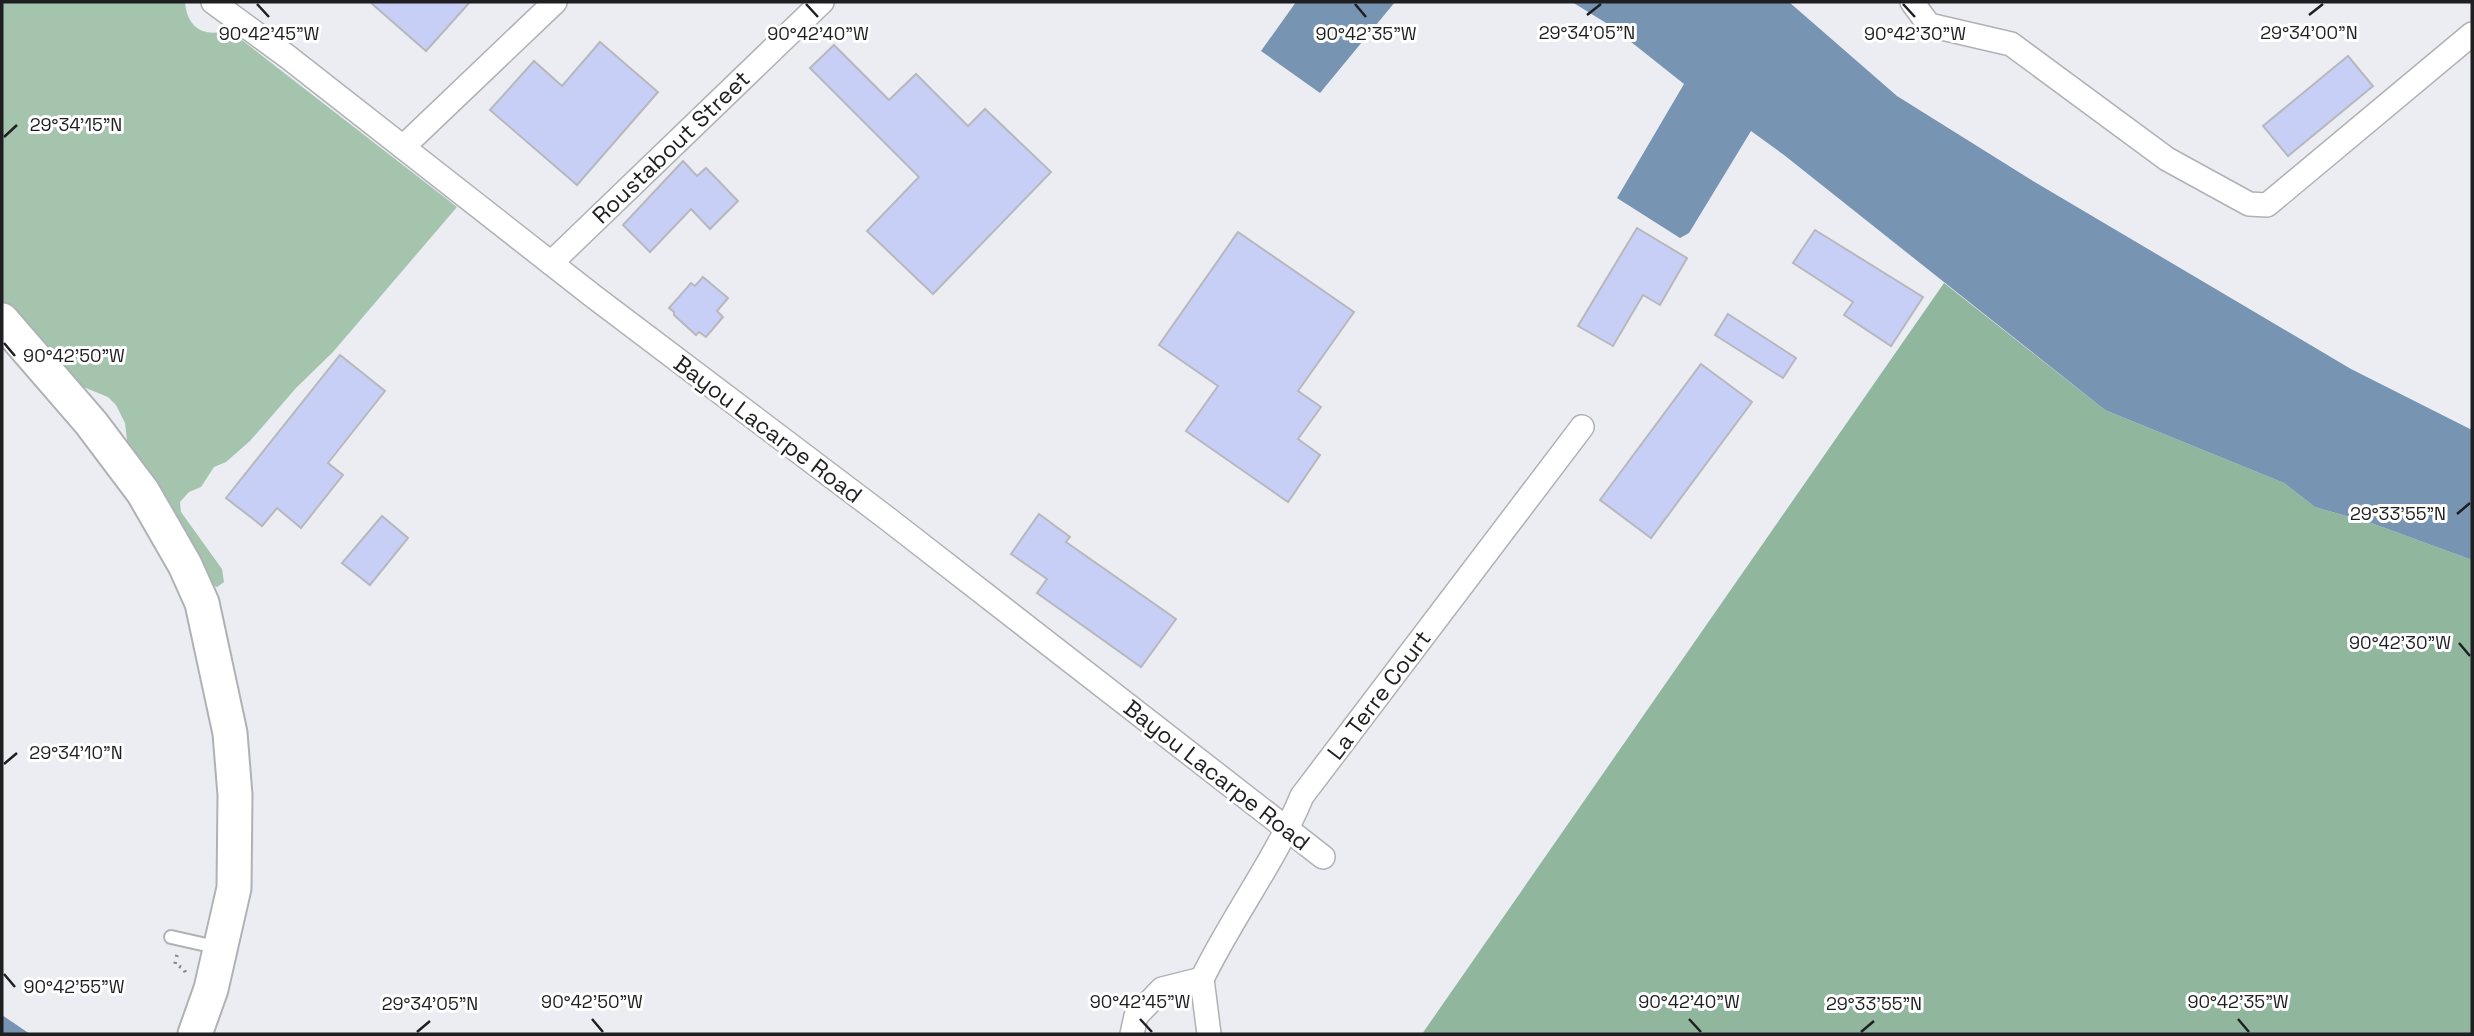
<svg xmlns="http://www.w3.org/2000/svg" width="2474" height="1036" font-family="'Space Grotesk',sans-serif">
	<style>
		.green { fill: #a4c4ae }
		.forest { fill: #90b79d }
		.water { fill: #7894b3 }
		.building { fill: #c8cff7; stroke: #b7b8bd; stroke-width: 2 }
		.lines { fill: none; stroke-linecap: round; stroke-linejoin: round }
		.lane-casing { stroke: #b0b1b5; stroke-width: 16 }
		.street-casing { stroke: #b0b1b5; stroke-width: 26 }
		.secondary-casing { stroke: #b0b1b5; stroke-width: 37 }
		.path { stroke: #87878b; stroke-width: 3.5; stroke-dasharray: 2 5; stroke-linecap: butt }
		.lane { stroke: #fff; stroke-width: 12 }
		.street { stroke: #fff; stroke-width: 23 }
		.secondary { stroke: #fff; stroke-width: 33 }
		.ticks { fill: none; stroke: #1f1f21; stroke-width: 2.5 }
		.labels { text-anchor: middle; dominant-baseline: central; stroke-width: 6; stroke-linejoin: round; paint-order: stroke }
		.street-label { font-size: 23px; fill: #1f1f21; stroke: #fff }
		.ticks-label { font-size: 18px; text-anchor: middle; fill: #1f1f21; stroke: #fff; stroke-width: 6; stroke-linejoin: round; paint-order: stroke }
	</style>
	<rect width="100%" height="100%" fill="#ecedf2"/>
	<!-- green -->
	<path class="green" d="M2,2H185C187,28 204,38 229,30L457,207L333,352L296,388L250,441L226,462L214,467L201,487L189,492L180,502L181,512L222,569L224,582L217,587L205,582L135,462L127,440L125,423L116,405L108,397L71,382L2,308Z"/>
	<!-- forest -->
	<path class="forest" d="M1944,283L2105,410L2284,483L2315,507L2374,524L2472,560V1034H1422Z"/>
	<!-- water -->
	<g class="water">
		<path d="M1296,2H1395L1320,93L1261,51Z"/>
		<path d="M1572,2H1789L1897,96L2033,181L2351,369L2472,430V560L2374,524L2315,507L2284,483L2105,410L1784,155L1751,131L1689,233L1680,238L1617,198L1684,84L1611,26Z"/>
		<path d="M2,1015L30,1034H2Z"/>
	</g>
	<!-- building -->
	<g class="building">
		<path d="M370,2H470L426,51Z"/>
		<path d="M600,42L658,92L577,185L490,110L534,61L562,86Z"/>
		<path d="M834,45L889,100L916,74L968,126L985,109L1051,172L933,294L867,231L919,177L810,68Z"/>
		<path d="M2348,56L2373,86L2288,156L2263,126Z"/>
		<path d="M683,161L697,176L706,168L738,201L710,229L691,209L650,252L623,225Z"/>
		<path d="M1637,228L1687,258L1660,305L1643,295L1613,346L1578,326Z"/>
		<path d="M1815,230L1923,297L1891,346L1844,315L1853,302L1793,263Z"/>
		<path d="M1238,232L1354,312L1298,391L1321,407L1298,439L1320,455L1288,502L1186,431L1218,386L1159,345Z"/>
		<path d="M703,277L728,298L717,311L723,317L706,337L699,332L696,335L674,315V312L669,308L691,283L695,286Z"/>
		<path d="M1728,314L1796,358L1783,378L1715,335Z"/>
		<path d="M340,355L385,391L328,463L343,475L301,528L277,508L262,526L226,498Z"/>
		<path d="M1701,364L1752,402L1651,538L1600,500Z"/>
		<path d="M1039,514L1070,537L1066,542L1176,619L1141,667L1037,593L1047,579L1011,554Z"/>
		<path d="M382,516L408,538L370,585L342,563Z"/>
	</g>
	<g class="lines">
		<defs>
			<path id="lane" d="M171,937L220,948"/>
			<g id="street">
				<path d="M213,2L288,57L593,296L888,519L1323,857"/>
				<path d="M1912,2L1929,25L2011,44L2167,159L2249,204L2267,205L2472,34"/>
				<path d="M403,147L555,2"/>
				<path d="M551,263L822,2"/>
				<path d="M1202,979C1232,917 1275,861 1302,796L1582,427"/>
				<path d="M1132,1034L1136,1016L1162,989L1202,979L1209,1034"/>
			</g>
			<path id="secondary" d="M2,320L91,423L143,492L185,565L202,603L230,733L235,795L234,888L211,989L195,1034"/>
		</defs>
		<!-- lane casing -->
		<use href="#lane" class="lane-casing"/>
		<!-- street casing -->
		<use href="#street" class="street-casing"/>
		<!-- secondary casing -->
		<use href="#secondary" class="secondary-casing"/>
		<!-- path -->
		<path class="path" d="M177,955L175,964L184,969L187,976"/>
		<!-- lane -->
		<use href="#lane" class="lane"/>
		<!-- street -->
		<use href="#street" class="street"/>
		<!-- secondary -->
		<use href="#secondary" class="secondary"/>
	</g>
	<!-- ticks -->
	<path class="ticks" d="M257,4L269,17M806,4L818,17M1355,4L1366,17M1903,4L1915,17M1587,15L1601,4M2309,15L2323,4M4,137L17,125M4,343L15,356M2457,514L2470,503M2459,643L2470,656M4,764L17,753M4,974L15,987M592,1019L603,1032M1140,1019L1152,1032M1689,1019L1701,1032M2238,1019L2249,1032M417,1032L430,1021M1861,1032L1874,1021"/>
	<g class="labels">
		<!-- street labels -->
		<g class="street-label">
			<text transform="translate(671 147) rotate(-44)">Roustabout Street</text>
			<text transform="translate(768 429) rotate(37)">Bayou Lacarpe Road</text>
			<text transform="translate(1379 695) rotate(-53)">La Terre Court</text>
			<text transform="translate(1217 775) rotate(38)">Bayou Lacarpe Road</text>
		</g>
	</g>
	<g class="ticks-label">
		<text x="1587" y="39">29°34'05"N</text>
		<text x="2309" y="39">29°34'00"N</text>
		<text x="269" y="40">90°42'45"W</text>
		<text x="818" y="40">90°42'40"W</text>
		<text x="1366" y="40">90°42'35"W</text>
		<text x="1915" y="40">90°42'30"W</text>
		<text x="76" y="131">29°34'15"N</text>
		<text x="74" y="362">90°42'50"W</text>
		<text x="2398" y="520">29°33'55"N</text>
		<text x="2400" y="649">90°42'30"W</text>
		<text x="76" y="759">29°34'10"N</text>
		<text x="74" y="993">90°42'55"W</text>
		<text x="592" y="1008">90°42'50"W</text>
		<text x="1140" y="1008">90°42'45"W</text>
		<text x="1689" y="1008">90°42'40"W</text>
		<text x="2238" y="1008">90°42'35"W</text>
		<text x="430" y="1010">29°34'05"N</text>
		<text x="1874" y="1010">29°33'55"N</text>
	</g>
	<!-- border -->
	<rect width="2474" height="1036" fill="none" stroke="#1f1f21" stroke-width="7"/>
</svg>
